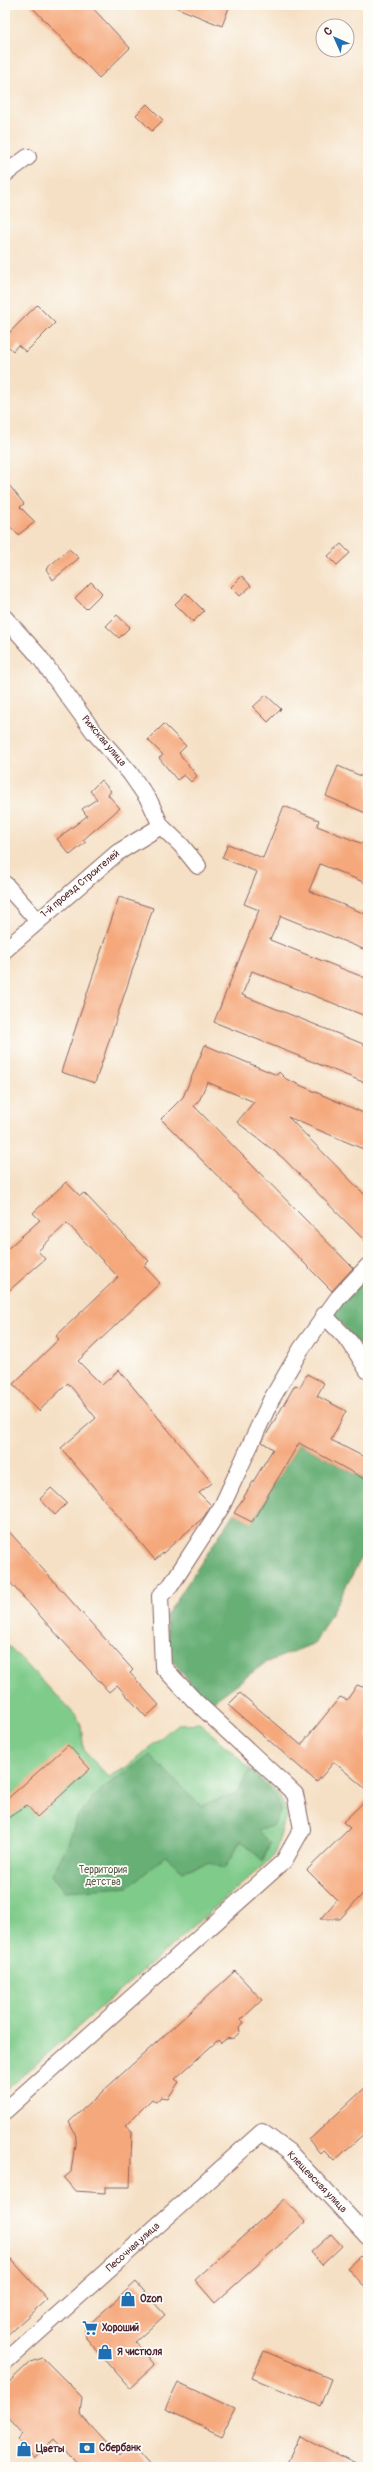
<svg xmlns="http://www.w3.org/2000/svg" width="373" height="2472" font-family="Pangolin,sans-serif">
	<style>
		.green { fill: #7fcb8a; stroke: #64755a }
		.forest { fill: #67af76; stroke: #586750 }
		.building { fill: #f5a87b }
		.lines { fill: none; stroke-linecap: round; stroke-linejoin: round }
		.street-casing { stroke: #866361; stroke-width: 18 }
		.street { stroke: #fff; stroke-width: 16 }
		.labels { text-anchor: middle; dominant-baseline: central; stroke-width: 3.5; stroke-linejoin: round; paint-order: stroke }
		.street-label { font-size: 10px; fill: #4a1f2b; stroke: #fdfcf7 }
		.park-label { font-size: 10px; fill: #5d5b4c; stroke: #fdfcf7 }
		.poi-label { font-size: 10px; font-weight: bold; fill: #4a1f2b; stroke: #fdfcf7; text-anchor: start }
	</style>
	<rect width="100%" height="100%" fill="#fdfcf7"/>
	<filter id="ink" filterUnits="userSpaceOnUse"><feTurbulence type="fractalNoise" baseFrequency=".025" numOctaves="2"/><feDisplacementMap in="SourceGraphic" scale="8" xChannelSelector="R" yChannelSelector="G"/><feConvolveMatrix kernelMatrix="1 2 1 2 8 2 1 2 1" color-interpolation-filters="sRGB"/></filter>
	<filter id="wash" filterUnits="userSpaceOnUse"><feTurbulence type="fractalNoise" baseFrequency=".012" numOctaves="4" result="noise"/><feDisplacementMap in="SourceGraphic" scale="16" xChannelSelector="R" yChannelSelector="G"/><feGaussianBlur stdDeviation="0.9" result="paint"/><feColorMatrix in="noise" values="0 0 0 0 0 0 0 0 0 0 0 0 0 0 0 0 0 1.4 0 .05"/><feComposite in="paint" operator="in"/></filter>
	<g filter="url(#wash)">
		<rect width="100%" height="100%" fill="#f5e0c5"/>
		<!-- green -->
		<path class="green" d="M5,1642L77,1717L81,1726L84,1751L109,1777L127,1767L177,1724L200,1723L279,1795L287,1813L274,1856L5,2091Z"/>
		<!-- forest -->
		<g class="forest">
			<path d="M368,1256V1355L326,1306Z"/>
			<path d="M299,1443L368,1481V1546L315,1643L265,1663L214,1701L200,1695L170,1658L166,1616L234,1513L252,1521Z"/>
			<path d="M150,1755L201,1806L237,1793L250,1770L277,1798L281,1809L274,1825L258,1831L270,1843L263,1861L241,1840L224,1869L210,1862L183,1871L165,1856L129,1887L65,1891L52,1875L67,1846L78,1815L103,1788Z"/>
		</g>
		<g id="blocks">
			<!-- building -->
			<g class="building">
				<path d="M30,5H90L130,48L99,78Z"/>
				<path d="M170,5H230L222,26Z"/>
				<path d="M147,104L163,120L152,131L136,115Z"/>
				<path d="M37,305L55,323L26,352L18,345L13,351L5,343V337Z"/>
				<path d="M5,480L24,504L20,507L35,522L18,535L5,521Z"/>
				<path d="M341,544L350,553L337,565L328,556Z"/>
				<path d="M69,549L79,558L53,580L46,569Z"/>
				<path d="M242,576L251,586L240,596L231,587Z"/>
				<path d="M91,582L102,593L86,609L75,598Z"/>
				<path d="M186,593L204,611L193,622L175,604Z"/>
				<path d="M117,615L130,627L119,638L106,626Z"/>
				<path d="M266,695L281,709L268,722L253,707Z"/>
				<path d="M164,724L186,746L179,753L197,776L191,782L184,775L177,780L159,758L163,755L148,740Z"/>
				<path d="M338,766L368,779V814L326,796Z"/>
				<path d="M101,780L111,791L108,795L120,808L83,840L86,842L70,855L57,839L87,816L82,809L97,799L90,791Z"/>
				<path d="M284,806L319,820L317,826L368,846V884L320,864L309,891L368,915V951L281,916L270,940L368,979V1017L252,971L242,995L368,1046V1084L214,1022L259,910L244,904L257,872L222,858L228,844L263,858Z"/>
				<path d="M119,897L153,908L95,1083L61,1072Z"/>
				<path d="M205,1045L277,1075L279,1072L286,1079L368,1115V1151L288,1117L368,1198V1244L283,1158L237,1122L254,1102L207,1082L200,1099L194,1106L353,1268L332,1291L161,1119L183,1097Z"/>
				<path d="M66,1182L80,1196L84,1193L149,1261L144,1266L160,1283L78,1361L102,1385L119,1370L212,1483L199,1493L211,1505L204,1517L155,1560L61,1448L96,1418L68,1383L39,1411L13,1384L59,1339L56,1336L118,1277L67,1223L38,1251L45,1259L5,1294V1251L40,1220L33,1213Z"/>
				<path d="M307,1374L324,1383L317,1396L346,1411L331,1440L368,1459V1481L299,1443L252,1522L234,1513L273,1449L262,1442L295,1385L300,1387Z"/>
				<path d="M51,1488L67,1503L55,1515L40,1499Z"/>
				<path d="M5,1527L133,1670L130,1673L159,1705L146,1717L117,1685L109,1692L5,1577Z"/>
				<path d="M357,1685L368,1689V1791L334,1762L317,1782L228,1705L240,1693L301,1745L340,1697L347,1700Z"/>
				<path d="M68,1745L90,1769L37,1817L27,1805L5,1820V1801Z"/>
				<path d="M368,1798V1888L340,1919H320L337,1900L307,1870L350,1828L343,1822Z"/>
				<path d="M235,1971L262,2000L241,2020L244,2023L239,2027L240,2032L234,2038L226,2039L221,2043L218,2040L175,2079L179,2082L168,2098L161,2097L156,2102L152,2099L125,2126L132,2132L130,2187H105V2193L75,2191L64,2178L71,2172L76,2136L69,2122Z"/>
				<path d="M368,2085V2130L334,2161L323,2150L320,2153L309,2140Z"/>
				<path d="M284,2199L305,2222L215,2303L195,2280Z"/>
				<path d="M331,2234L342,2246L322,2265L311,2252Z"/>
				<path d="M5,2252L47,2299L5,2337Z"/>
				<path d="M360,2256L368,2264V2290L347,2268Z"/>
				<path d="M136,2282L165,2315L135,2342L155,2365L130,2388L86,2338L85,2328Z"/>
				<path d="M264,2351L331,2379L320,2406L252,2378Z"/>
				<path d="M43,2358L82,2397L80,2414L119,2457L132,2445L151,2467H80L54,2438L34,2459L18,2440L23,2434L5,2414V2386L30,2362Z"/>
				<path d="M178,2382L235,2409L222,2436L165,2409Z"/>
				<path d="M300,2436L364,2467H295L287,2463Z"/>
			</g>
		</g>
	</g>
	<g filter="url(#ink)">
		<use href="#blocks" fill-opacity="0" stroke="#866361" stroke-width="1"/>
		<g class="lines">
			<defs>
				<g id="street">
					<path d="M5,174L28,157"/>
					<path d="M5,618L38,655L94,732L130,773L150,802L161,826L181,845L198,866"/>
					<path d="M5,884L37,920"/>
					<path d="M5,950L117,853L161,826"/>
					<path d="M324,1315L350,1342L368,1371"/>
					<path d="M5,2111L284,1861L302,1829L295,1794L195,1701L163,1667L160,1596L171,1585L222,1506L271,1400L301,1349L338,1298L368,1266"/>
					<path d="M5,2362L262,2132L289,2152L368,2237"/>
				</g>
			</defs>
			<!-- street casing -->
			<use href="#street" class="street-casing"/>
			<!-- street -->
			<use href="#street" class="street"/>
		</g>
	</g>
	<!-- icons -->
	<defs>
		<symbol id="shop-bare" viewBox="-9 -9 18 18"><path d="M-5-2.5h2.3a2.7 3.5 0 0 1 5.4 0H5L5.5 6h-11ZM-1.5-2.5h3a1.5 2.3 0 0 0-3 0Z" fill="#1f6fb2" stroke="#fdfcf7" stroke-width="2.5" paint-order="stroke"/></symbol>
		<symbol id="supermarket-bare" viewBox="-9 -9 18 18"><path d="M-6-5.5h2.5l.6 2H6L4.5 2H-2.5L-4.4-4H-6ZM-1.5 3.2a1.3 1.3 0 1 0 .1 0ZM3 3.2a1.3 1.3 0 1 0 .1 0Z" fill="#1f6fb2" stroke="#fdfcf7" stroke-width="2.5" paint-order="stroke"/></symbol>
		<symbol id="bank-bare" viewBox="-9 -9 18 18"><path d="M-6-4H6V4H-6ZM0-2.3a2.3 2.3 0 1 0 0 4.6a2.3 2.3 0 1 0 0-4.6Z" fill="#1f6fb2" stroke="#fdfcf7" stroke-width="2.5" paint-order="stroke"/></symbol>
	</defs>
	<g fill-rule="evenodd">
		<use href="#shop-bare" x="117" y="2288" width="22" height="22"/>
		<use href="#supermarket-bare" x="79" y="2317" width="22" height="22"/>
		<use href="#shop-bare" x="94" y="2341" width="22" height="22"/>
		<use href="#bank-bare" x="76" y="2437" width="22" height="22"/>
		<use href="#shop-bare" x="13" y="2438" width="22" height="22"/>
	</g>
	<g class="labels">
		<!-- street labels -->
		<g class="street-label">
			<text transform="translate(104 741) rotate(50)">Рижская улица</text>
			<text transform="translate(80 884) rotate(-40)">1-й проезд Строителей</text>
			<text transform="translate(317 2182) rotate(46)">Клещевская улица</text>
			<text transform="translate(133 2247) rotate(-42)">Песочная улица</text>
		</g>
		<!-- park labels -->
		<g class="park-label">
			<text x="103" y="1870">Территория<tspan x="103" dy="12">детства</tspan></text>
		</g>
		<!-- poi labels -->
		<g class="poi-label">
			<text x="140" y="2299">Ozon</text>
			<text x="102" y="2328">Хороший</text>
			<text x="117" y="2352">Я чистюля</text>
			<text x="99" y="2448">Сбербанк</text>
			<text x="36" y="2449">Цветы</text>
		</g>
	</g>
	<!-- margin -->
	<rect width="373" height="2472" fill="none" stroke="#fdfcf7" stroke-width="20"/>
	<!-- north arrow -->
	<g transform="translate(335 38) rotate(315)"><circle r="19" fill="#fdfcf7" stroke="#b5a4a5"/>
	<path d="M0-3L7 15L0 10L-7 15Z" fill="#1f6fb2"/>
	<text y="-6" font-size="11" font-weight="bold" text-anchor="middle" fill="#4a1f2b">С</text>
	</g>
</svg>
